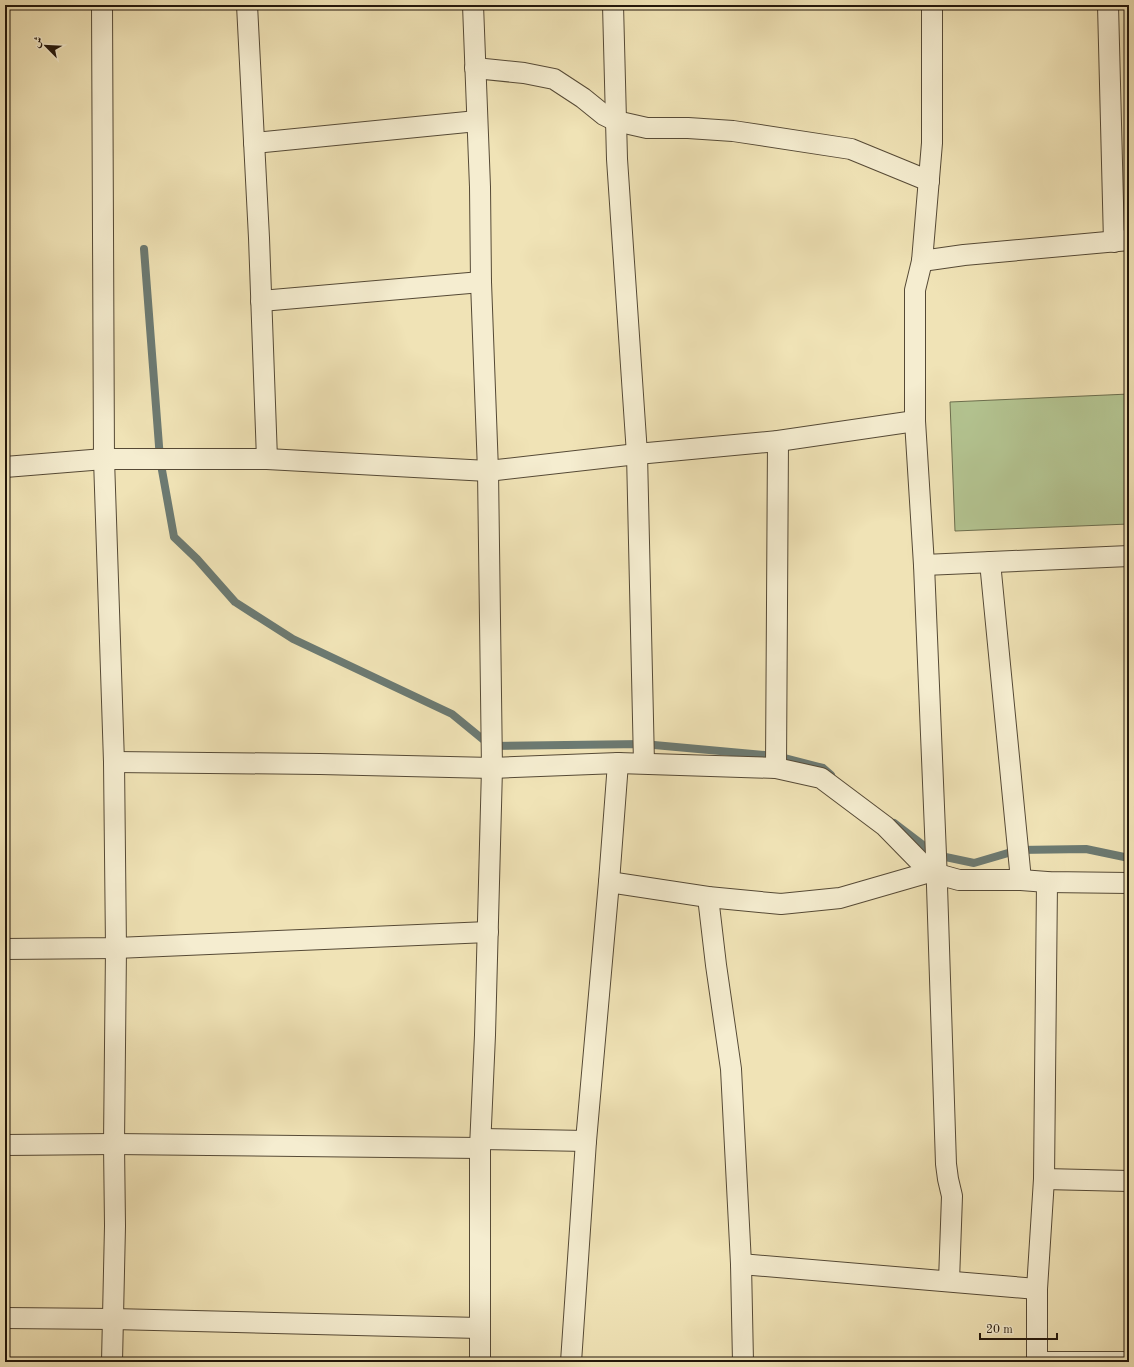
<svg xmlns="http://www.w3.org/2000/svg" width="1134" height="1367" font-family="'Old Standard TT',Amiri,serif">
	<style>
		.green { fill: #b4c592; stroke: #6c6e4e }
		.lines { fill: none; stroke-linecap: round; stroke-linejoin: round }
		.stream { stroke: #6c7a72; stroke-width: 8 }
		.street-casing { stroke: #564a36; stroke-width: 22 }
		.street { stroke: #f5edd0; stroke-width: 20 }
	</style>
	<rect width="100%" height="100%" fill="#f0e3b6"/>
	<filter id="stains"><feTurbulence type="fractalNoise" baseFrequency=".005" numOctaves="4"/><feColorMatrix values="0 0 0 0 .2 0 0 0 0 .09 0 0 0 0 .02 0 0 0 .5 -.17"/></filter>
	<radialGradient id="worn" r=".72"><stop offset=".6" stop-color="#630" stop-opacity="0"/><stop offset="1" stop-color="#630" stop-opacity=".3"/></radialGradient>
	<!-- green -->
	<path class="green" d="M1129,394V524L955,531L950,402Z"/>
	<g class="lines">
		<!-- stream -->
		<g class="stream">
			<path d="M144,249L160,459L174,537L197,559L235,602L293,639L452,714L491,746L643,744L776,756L823,768L831,775"/>
			<path d="M894,823L936,855L974,863L1018,850L1086,849L1129,858"/>
		</g>
		<defs>
			<g id="street">
				<path d="M102,5L104,459L114,762L116,948L114,1144L115,1226L112,1362"/>
				<path d="M247,5L259,238L267,459"/>
				<path d="M473,5L480,187L481,282L488,471L492,768L485,1035L480,1148V1362"/>
				<path d="M613,5L617,159L637,454L644,763"/>
				<path d="M932,5V143L922,261L915,290V421L924,565L936,855L946,1164L948,1179L952,1196L949,1281"/>
				<path d="M1108,5L1114,242"/>
				<path d="M475,68L524,73L554,79L583,98L604,115L616,121L647,128H688L733,131L851,149L929,181"/>
				<path d="M254,143L477,121"/>
				<path d="M922,261L964,255L1129,240"/>
				<path d="M261,301L481,282"/>
				<path d="M5,467L104,459H267L488,471L637,454L778,441L915,421"/>
				<path d="M990,562L1021,880"/>
				<path d="M924,565L1129,556"/>
				<path d="M114,762L320,764L492,768L618,763L776,768L821,778L885,826L930,872L959,880H1021L1047,882L1129,883"/>
				<path d="M776,768L778,441"/>
				<path d="M609,882L708,897L781,904L840,898L930,872"/>
				<path d="M708,897L716,965L731,1069L741,1264L743,1362"/>
				<path d="M5,949L116,948L488,932"/>
				<path d="M481,1139L586,1141"/>
				<path d="M5,1145L114,1144L480,1148"/>
				<path d="M1044,1179L1129,1181"/>
				<path d="M741,1264L1037,1289"/>
				<path d="M5,1318L113,1319L479,1328"/>
				<path d="M571,1362L586,1141L609,882L618,763"/>
				<path d="M1037,1362V1289L1044,1179L1047,882"/>
				<path d="M1037,1362H1129"/>
			</g>
		</defs>
		<!-- street casing -->
		<use href="#street" class="street-casing"/>
		<!-- street -->
		<use href="#street" class="street"/>
	</g>
	<!-- margin -->
	<rect width="1134" height="1367" fill="none" stroke="#f0e3b6" stroke-width="20"/>
	<rect x="6" y="6" width="1122" height="1355" fill="none" stroke="#23170b" stroke-width="2"/>
	<rect x="10" y="10" width="1114" height="1347" fill="none" stroke="#23170b"/>
	<!-- north arrow -->
	<g transform="translate(46 46) rotate(294)" stroke="#f5edd0" stroke-width="3" paint-order="stroke">
	<path d="M0-3L7 15L0 10L-7 15Z" fill="#23170b"/>
	<text y="-6" font-size="11" font-weight="bold" text-anchor="middle" fill="#23170b">ش</text>
	</g>
	<!-- scale -->
	<path d="M980 1333v6h77v-6" fill="none" stroke="#23170b" stroke-width="2"/>
	<text x="986" y="1333" font-size="12" fill="#23170b" stroke="#f5edd0" stroke-width="3" paint-order="stroke">20 m</text>
	<rect width="100%" height="100%" filter="url(#stains)"/>
	<rect width="100%" height="100%" fill="url(#worn)"/>
</svg>
